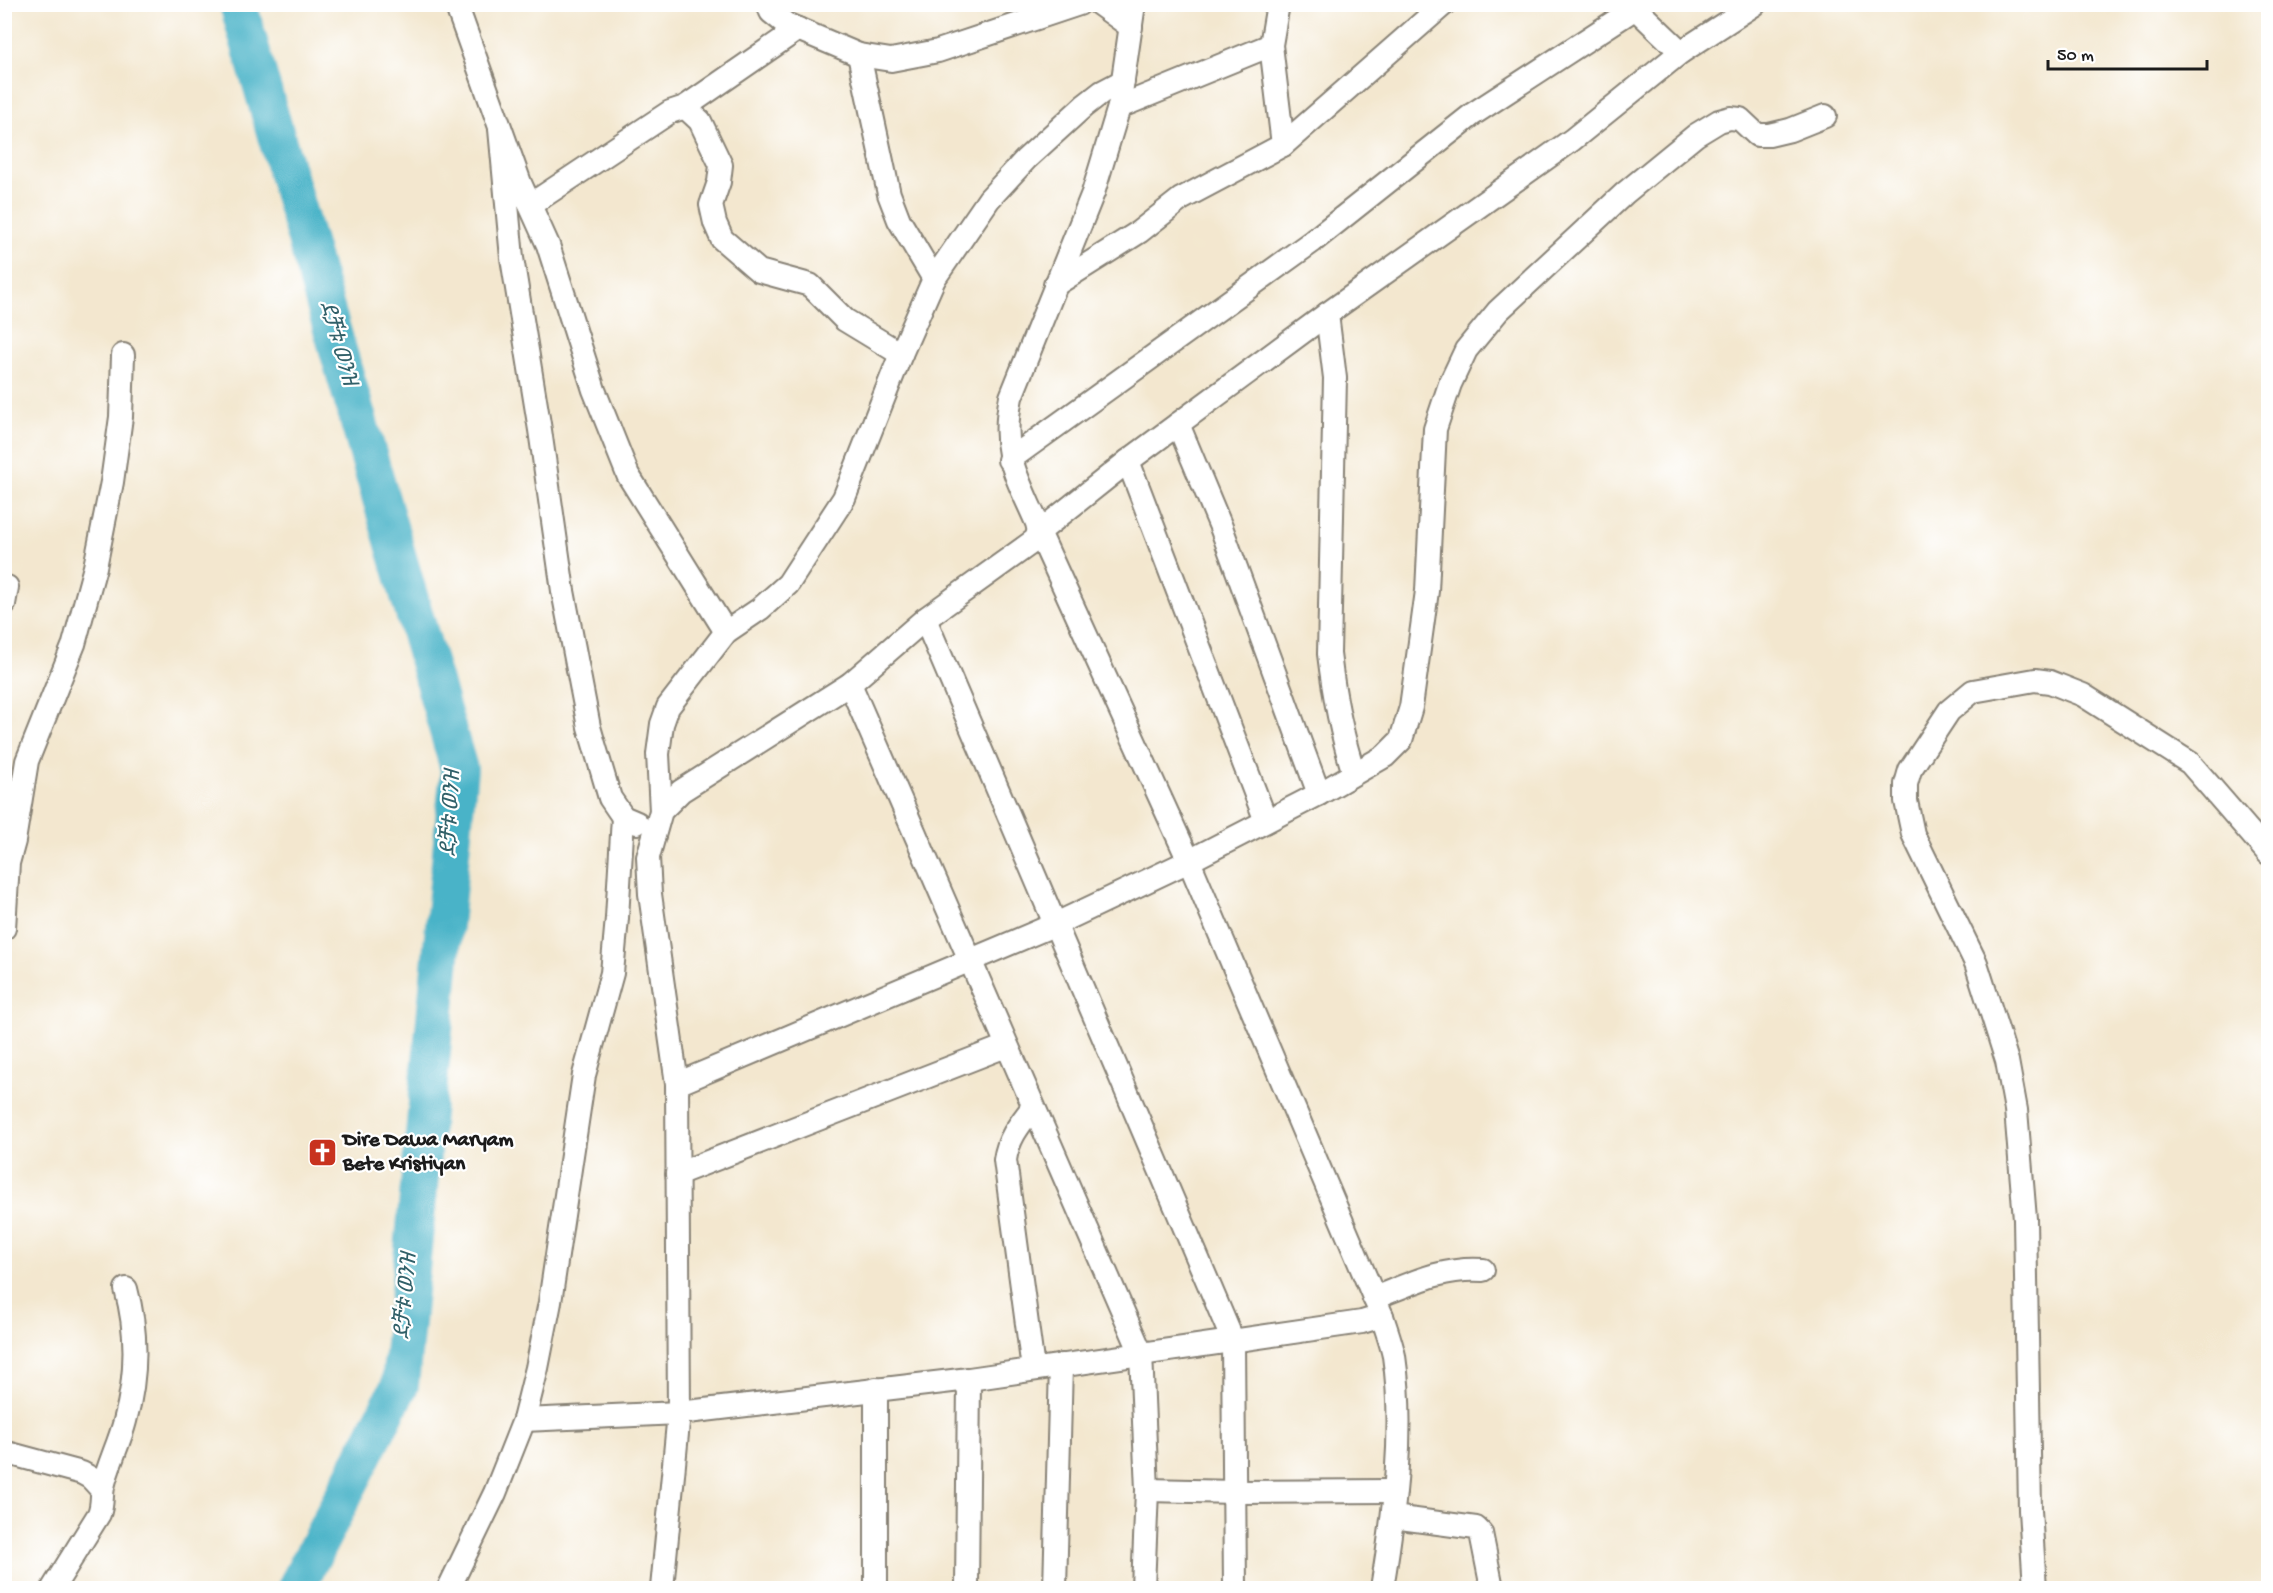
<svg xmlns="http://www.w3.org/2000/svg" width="2273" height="1593" font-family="'Gochi Hand','Noto Sans Ethiopic',sans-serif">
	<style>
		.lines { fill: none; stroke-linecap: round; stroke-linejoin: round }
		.river { stroke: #4ab3c8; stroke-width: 38 }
		.minor-casing { stroke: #888276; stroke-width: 26 }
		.minor { stroke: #fff; stroke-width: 22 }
		.labels { text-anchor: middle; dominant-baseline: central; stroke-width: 4.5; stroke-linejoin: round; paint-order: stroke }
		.poi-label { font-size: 21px; font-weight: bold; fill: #1c1c1c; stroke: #fff; text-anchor: start }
		.water-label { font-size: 22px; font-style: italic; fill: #316069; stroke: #fff }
	</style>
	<rect width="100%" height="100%" fill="#fff"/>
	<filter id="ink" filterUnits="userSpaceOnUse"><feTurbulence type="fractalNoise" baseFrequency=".0167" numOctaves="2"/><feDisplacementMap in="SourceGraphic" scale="12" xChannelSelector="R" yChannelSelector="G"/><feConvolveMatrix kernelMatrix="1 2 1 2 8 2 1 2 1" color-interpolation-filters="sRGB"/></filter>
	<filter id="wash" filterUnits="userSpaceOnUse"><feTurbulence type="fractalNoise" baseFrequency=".008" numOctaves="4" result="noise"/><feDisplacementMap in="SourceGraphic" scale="24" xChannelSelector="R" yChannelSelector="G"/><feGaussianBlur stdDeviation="1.35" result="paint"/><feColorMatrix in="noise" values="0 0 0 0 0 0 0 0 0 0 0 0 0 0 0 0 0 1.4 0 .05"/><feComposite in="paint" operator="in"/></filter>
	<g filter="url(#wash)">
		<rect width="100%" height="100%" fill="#f3e7cf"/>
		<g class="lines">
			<!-- river -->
			<path class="river" d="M238,4L459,769L400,1385L296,1588"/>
		</g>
	</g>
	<g filter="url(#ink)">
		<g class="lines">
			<defs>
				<g id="minor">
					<path d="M456,4L520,183L548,245L594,390L628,475L726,632"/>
					<path d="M768,4L771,12L786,24L859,55L891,60L938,51L1079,4"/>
					<path d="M1099,4L1131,27"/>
					<path d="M1134,4L1119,107L1093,193L1011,397C1000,452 1016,475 1037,523L1039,532L1189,861L1382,1316C1386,1329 1391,1342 1394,1356C1405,1430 1394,1515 1382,1588"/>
					<path d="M1278,4L1271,45L1283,145"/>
					<path d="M1631,4L1681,52"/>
					<path d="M859,55L889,194L899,220L934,279"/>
					<path d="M685,107L700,121L721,165L719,182L711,205L715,223L722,239L759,271L810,285L845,320L901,354"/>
					<path d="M1119,107L1271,45"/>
					<path d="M500,129L512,258L540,430L563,591L589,727L610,798L623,817L637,823"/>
					<path d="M530,205L670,112L685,107L798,29"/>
					<path d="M1055,285L1139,232L1181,199L1283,145L1444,4"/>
					<path d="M1327,314L1335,378L1329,654C1334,695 1341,734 1354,773"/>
					<path d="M1178,424L1221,527L1319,794"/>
					<path d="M1009,460L1313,241L1473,114L1634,9"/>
					<path d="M1128,461L1266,821"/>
					<path d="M4,604L7,587"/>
					<path d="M925,619L1233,1341L1235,1588"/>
					<path d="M850,684L1141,1353L1147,1490L1143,1588"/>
					<path d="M661,811L658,754L662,724L668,707L726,632L760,609L788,584L844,498L901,354L934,279L989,199L1026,159L1084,106L1102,92L1123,81"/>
					<path d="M4,928L8,863L14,841L27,761L74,644L95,567L112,482L121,417L123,355"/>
					<path d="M677,1084L1056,924L1189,861L1319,794L1385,756L1401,740L1411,707L1427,591L1435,429L1450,384L1466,350L1498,311L1625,193L1696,135L1719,121L1730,118L1740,119L1757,135H1769L1790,130L1825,116"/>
					<path d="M1033,1107C1020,1124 1008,1138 1005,1160L1033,1369"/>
					<path d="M677,1174L1006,1046"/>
					<path d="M1374,1298C1410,1284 1443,1267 1483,1270"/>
					<path d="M876,1389V1588"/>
					<path d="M524,1420L679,1413L969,1379L1362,1322L1382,1316"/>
					<path d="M4,1452L82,1473L91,1478L102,1490"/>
					<path d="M1147,1490L1236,1492L1395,1491"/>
					<path d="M1393,1517L1476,1528L1481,1533L1492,1588"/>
					<path d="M53,1588L99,1514C103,1504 101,1497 103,1487C108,1465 119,1444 125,1421C137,1377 138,1333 126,1289"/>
					<path d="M449,1588L495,1493L524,1420L537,1368L550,1302L584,1075L612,973L617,918L623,817"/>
					<path d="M662,1588L679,1413L677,1084L650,894L648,857L661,811L681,791L850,684L925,619L1035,540L1039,532L1128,461L1327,314L1572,140L1681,52L1755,4"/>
					<path d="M967,1588L969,1379"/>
					<path d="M1055,1588L1061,1365"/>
					<path d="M2035,1588L2030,1510L2025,1219L2016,1110L2007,1061L1976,963L1913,834L1906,801V784L1910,770L1949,711L1973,691L2035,680L2050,682L2083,695L2190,763L2268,853"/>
				</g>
			</defs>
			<!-- minor casing -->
			<use href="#minor" class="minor-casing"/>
			<!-- minor -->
			<use href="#minor" class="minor"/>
		</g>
	</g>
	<!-- icons -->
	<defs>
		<symbol id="church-square" viewBox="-11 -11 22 22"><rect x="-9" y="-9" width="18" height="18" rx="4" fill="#c8321e" stroke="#fff"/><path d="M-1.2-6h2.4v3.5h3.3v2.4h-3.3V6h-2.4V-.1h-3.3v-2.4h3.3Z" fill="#fff"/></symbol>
	</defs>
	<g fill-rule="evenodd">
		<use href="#church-square" x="306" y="1136" width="33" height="33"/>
	</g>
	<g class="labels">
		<!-- poi labels -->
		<g class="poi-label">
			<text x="343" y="1141">Dire Dawa Maryam<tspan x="343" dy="24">Bete Kristiyan</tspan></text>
		</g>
		<!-- water labels -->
		<g class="water-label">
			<text transform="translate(336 344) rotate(74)">ደቻቱ ወንዝ</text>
			<text transform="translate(453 813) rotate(-87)">ደቻቱ ወንዝ</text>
			<text transform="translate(408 1296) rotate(-85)">ደቻቱ ወንዝ</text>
		</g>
	</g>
	<!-- margin -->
	<rect width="2273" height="1593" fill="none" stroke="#fff" stroke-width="24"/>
	<!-- scale -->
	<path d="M2048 60v9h159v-9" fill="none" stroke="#1c1c1c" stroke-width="3"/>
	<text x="2057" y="60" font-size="18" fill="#1c1c1c" stroke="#ffffff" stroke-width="4.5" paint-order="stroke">50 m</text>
</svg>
